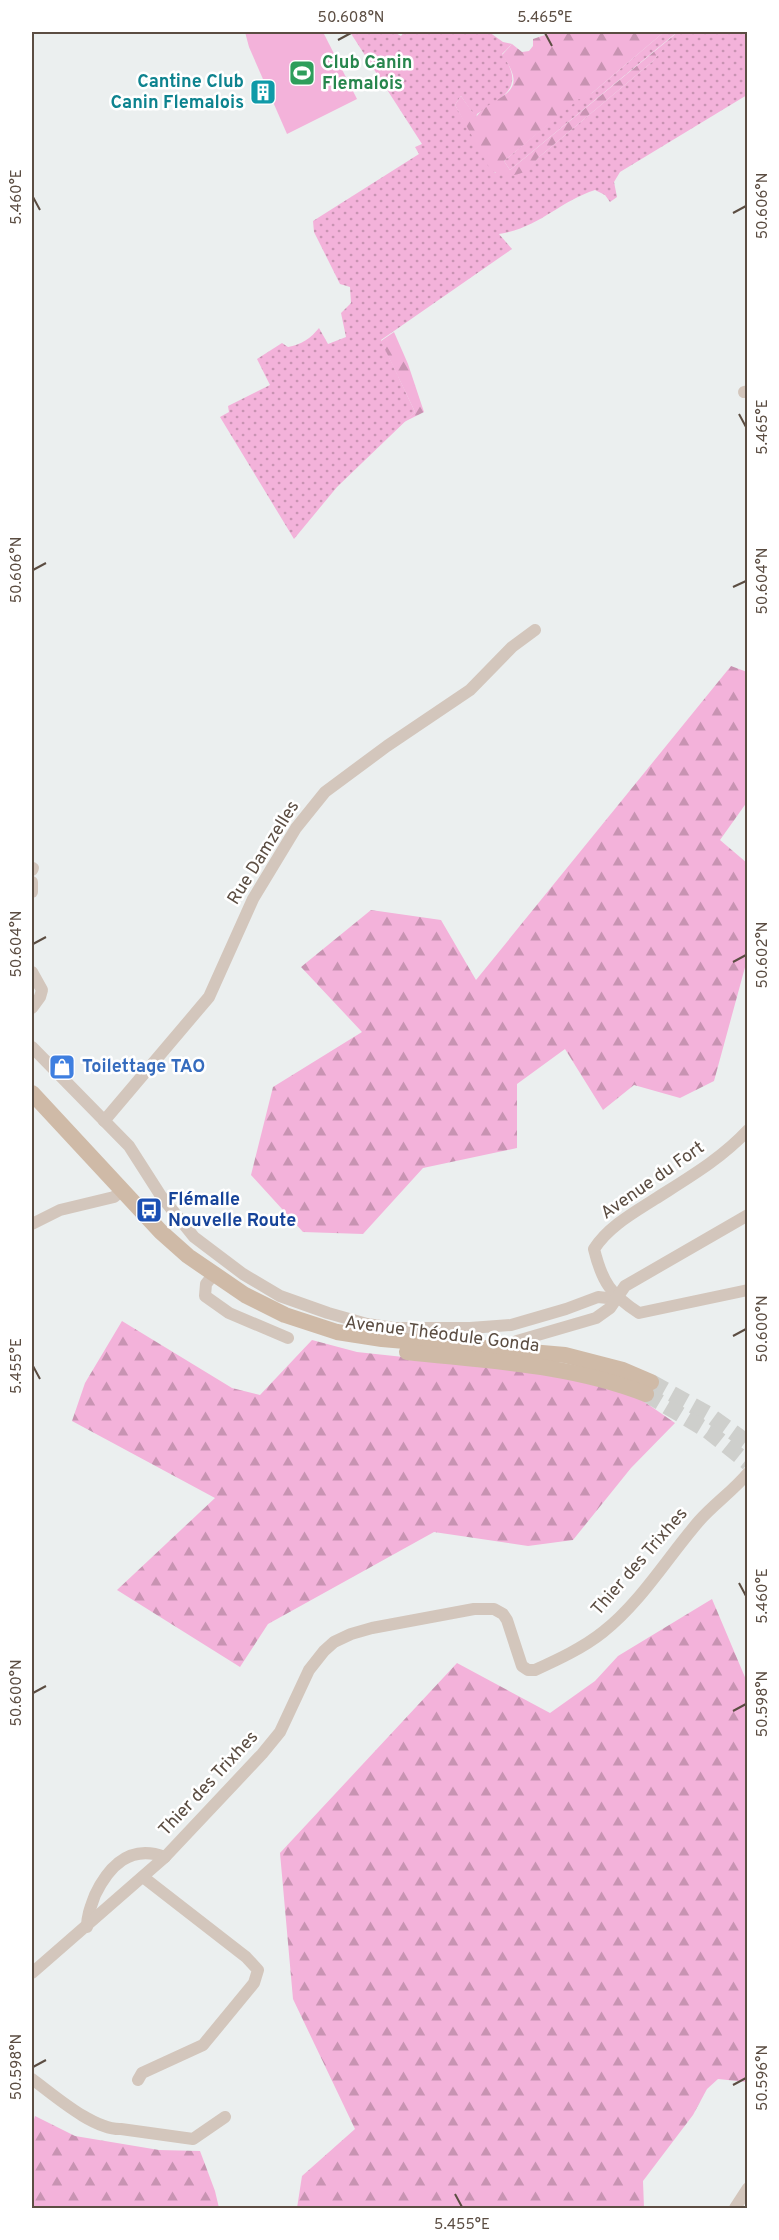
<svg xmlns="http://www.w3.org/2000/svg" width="779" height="2240" font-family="Overpass,sans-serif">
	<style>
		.grass { fill: url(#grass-dots) }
		.forest { fill: url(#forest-firs) }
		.pitch { fill: #f3b2da }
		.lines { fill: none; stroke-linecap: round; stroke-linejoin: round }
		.major-tunnel { stroke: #cecfcc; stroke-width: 16; stroke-dasharray: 16 8; stroke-linecap: butt }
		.minor { stroke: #d3c6bc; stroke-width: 12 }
		.major { stroke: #cfbaa7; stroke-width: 16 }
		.ticks { fill: none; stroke: #5b4d42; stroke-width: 2 }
		.labels { text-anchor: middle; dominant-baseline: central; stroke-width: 5; stroke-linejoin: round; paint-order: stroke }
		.leisure-label { font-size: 18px; font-weight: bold; fill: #27864d; stroke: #fff; text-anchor: start }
		.culture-label { font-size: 18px; font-weight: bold; fill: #0d838f; stroke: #fff; text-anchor: end }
		.street-label { font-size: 18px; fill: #5b4d42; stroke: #fff }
		.shop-label { font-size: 18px; font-weight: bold; fill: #366cbe; stroke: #fff; text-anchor: start }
		.transit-label { font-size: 18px; font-weight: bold; fill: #164399; stroke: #fff; text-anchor: start }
		.neatline { fill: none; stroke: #5b4d42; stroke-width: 2 }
		.ticks-label { font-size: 15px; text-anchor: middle; fill: #5b4d42 }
	</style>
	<defs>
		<pattern id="grass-dots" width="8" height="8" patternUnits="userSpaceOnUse" patternTransform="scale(1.5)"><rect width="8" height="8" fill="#f3b2da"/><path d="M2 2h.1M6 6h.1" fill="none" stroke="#c893b2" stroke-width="1.8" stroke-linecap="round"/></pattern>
		<pattern id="forest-firs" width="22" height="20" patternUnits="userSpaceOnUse" patternTransform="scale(1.5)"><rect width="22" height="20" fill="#f3b2da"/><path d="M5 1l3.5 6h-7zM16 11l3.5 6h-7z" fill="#c893b2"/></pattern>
	</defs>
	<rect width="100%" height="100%" fill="#ebefef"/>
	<!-- grass -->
	<path class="grass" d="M350,32H394L401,36L404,32H489L503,42L512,44L502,54C526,88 504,96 477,114L476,118L461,96L455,105L495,173L528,169L539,157L652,62L676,33L510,170L504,161L580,97L592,93L664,32H747V95L620,172L614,182L617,197L610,202L605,195L595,190C560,201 539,228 499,234L512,249L381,340L415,412L337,487L294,539L220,417L229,412L228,406L270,385L257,359L282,343L288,347C301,345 311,338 319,328L328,344L346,337L341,313L351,303L350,287L340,284L314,232L313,221L419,154L415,147L422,144Z"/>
	<!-- forest -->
	<g class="forest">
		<path d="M554,32H664L592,93L581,100L579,99L504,161L510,170L678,32L652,62L539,157C536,160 532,166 529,169C518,177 500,178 490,169L455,105L461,96L476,117C494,93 533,97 502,55L512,44L522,52L529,51L533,46V39Z"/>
		<path d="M394,332L408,364L424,412L404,422L415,412L381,341Z"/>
		<path d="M731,666L747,672V802L720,840L747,863V960L714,1081L680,1098L634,1085L603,1110L565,1049L517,1084V1148L423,1168L363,1234L303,1232L251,1175L273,1087L362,1032L301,967L371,910L441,920L476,980Z"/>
		<path d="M122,1321L232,1388L260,1395L312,1340L357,1352L543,1372L636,1396L675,1423L631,1468L573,1540L528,1546L434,1532L268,1624L240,1667L117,1590L215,1498L72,1421L85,1383Z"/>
		<path d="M712,1599L747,1682V2082L718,2079L707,2089L693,2115L643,2181L644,2208H297L302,2176L355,2129L293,1999L280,1853L457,1663L550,1713L595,1681L618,1656Z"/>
		<path d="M35,2116L75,2136L159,2150L200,2151L215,2191L219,2208H32V2127Z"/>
	</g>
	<!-- pitch -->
	<path class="pitch" d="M245,32H323L357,99L287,134L249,47Z"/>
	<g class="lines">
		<!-- major-tunnel -->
		<g class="major-tunnel">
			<path d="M651,1382L708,1414L748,1443"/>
			<path d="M646,1394L708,1431L748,1463"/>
		</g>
		<!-- minor -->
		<g class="minor">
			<path d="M744,392L748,391"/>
			<path d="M32,870L33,868"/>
			<path d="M32,882V892"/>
			<path d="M32,972L42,990L40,997L32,1008"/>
			<path d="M32,1047L129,1146L161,1196L194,1237L243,1274L280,1296L328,1313L367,1324L394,1328H470L511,1325L566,1309L598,1297L617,1299"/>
			<path d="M104,1121L209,997L253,899L296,828L325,792L387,746L470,690L512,647L535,630"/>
			<path d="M748,1130C721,1159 688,1178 655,1199C633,1213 608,1227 594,1249C602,1282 611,1295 639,1313L748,1290"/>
			<path d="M32,1224L60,1210L114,1197L122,1190"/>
			<path d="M213,1275L206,1284L205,1296L229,1313L288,1338"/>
			<path d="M503,1349L517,1341L596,1318L610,1308L625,1286L748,1215"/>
			<path d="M87,1927C87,1915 91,1906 95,1895C109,1866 130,1844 165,1857"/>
			<path d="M32,1973L165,1857L262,1754L280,1732L309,1670L324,1651L334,1642L351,1634L372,1628L474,1609H494L503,1614L507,1620L522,1666L528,1670H535C557,1660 583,1648 603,1632C641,1602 667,1558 699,1521C714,1504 733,1491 748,1473"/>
			<path d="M32,2079C54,2095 93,2130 121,2129L193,2139L225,2117"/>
			<path d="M138,2080L142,2073L203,2045L254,1983L258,1970L246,1957L143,1877"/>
			<path d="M735,2208L748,2188"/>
		</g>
		<!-- major -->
		<g class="major">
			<path d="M32,1093L161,1232L188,1256L245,1295L285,1315L337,1332L382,1339L565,1355L623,1370L651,1382"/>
			<path d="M407,1352C487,1361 570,1364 646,1394"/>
		</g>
	</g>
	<!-- ticks -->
	<path class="ticks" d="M545,33L552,46M338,40L351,33M33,197L40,210M733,213L746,206M739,414L746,427M33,570L46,563M733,587L746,581M33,944L46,937M733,962L746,955M733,1336L746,1329M33,1366L40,1379M739,1583L746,1596M33,1693L46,1686M733,1711L746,1704M33,2067L46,2060M733,2085L746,2078M455,2194L462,2207"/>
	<!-- icons -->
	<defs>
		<symbol id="stadium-square" viewBox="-11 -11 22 22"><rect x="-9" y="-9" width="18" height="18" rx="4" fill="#2e9e5b" stroke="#fff"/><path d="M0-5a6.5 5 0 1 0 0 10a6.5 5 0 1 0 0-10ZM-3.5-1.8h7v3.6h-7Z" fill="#fff"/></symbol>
		<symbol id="building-square" viewBox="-11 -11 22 22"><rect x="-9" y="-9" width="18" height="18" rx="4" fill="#0f9aa8" stroke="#fff"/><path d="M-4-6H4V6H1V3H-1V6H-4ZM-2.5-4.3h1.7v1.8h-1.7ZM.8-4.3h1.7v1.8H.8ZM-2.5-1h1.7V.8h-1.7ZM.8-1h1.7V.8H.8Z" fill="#fff"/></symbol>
		<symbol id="shop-square" viewBox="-11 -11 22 22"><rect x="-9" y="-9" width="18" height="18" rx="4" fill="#3f7fe0" stroke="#fff"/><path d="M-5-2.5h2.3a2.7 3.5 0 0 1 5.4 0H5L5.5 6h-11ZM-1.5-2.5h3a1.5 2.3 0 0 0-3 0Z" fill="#fff"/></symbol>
		<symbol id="bus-square" viewBox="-11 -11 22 22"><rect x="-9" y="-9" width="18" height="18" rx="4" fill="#1a4fb4" stroke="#fff"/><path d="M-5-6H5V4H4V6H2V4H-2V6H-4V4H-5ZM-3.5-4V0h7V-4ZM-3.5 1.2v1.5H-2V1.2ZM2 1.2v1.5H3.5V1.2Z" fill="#fff"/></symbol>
	</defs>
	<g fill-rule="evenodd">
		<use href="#stadium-square" x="287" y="58" width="30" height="30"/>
		<use href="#building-square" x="248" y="77" width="30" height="30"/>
		<use href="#shop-square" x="47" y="1052" width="30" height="30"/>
		<use href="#bus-square" x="134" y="1195" width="30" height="30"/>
	</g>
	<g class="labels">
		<!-- leisure labels -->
		<g class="leisure-label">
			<text x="322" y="63">Club Canin<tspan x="322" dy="21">Flemalois</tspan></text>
		</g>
		<!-- culture labels -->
		<g class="culture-label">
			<text x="244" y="82">Cantine Club<tspan x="244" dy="21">Canin Flemalois</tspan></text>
		</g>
		<!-- street labels -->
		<g class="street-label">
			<text transform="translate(264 853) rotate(-58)">Rue Damzelles</text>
			<text transform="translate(653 1181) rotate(-35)">Avenue du Fort</text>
			<text transform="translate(442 1335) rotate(7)">Avenue Théodule Gonda</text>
			<text transform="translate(640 1562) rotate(-49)">Thier des Trixhes</text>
			<text transform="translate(209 1784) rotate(-47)">Thier des Trixhes</text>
		</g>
		<!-- shop labels -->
		<g class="shop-label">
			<text x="82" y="1067">Toilettage TAO</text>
		</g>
		<!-- transit labels -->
		<g class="transit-label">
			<text x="168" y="1200">Flémalle<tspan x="168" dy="21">Nouvelle Route</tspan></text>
		</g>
	</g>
	<!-- border -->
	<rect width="779" height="2240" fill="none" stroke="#ffffff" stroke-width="66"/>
	<rect x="33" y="33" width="713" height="2174" class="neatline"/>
	<g class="ticks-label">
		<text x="351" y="22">50.608°N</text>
		<text x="545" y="22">5.465°E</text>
		<text transform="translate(16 197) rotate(-90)" y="5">5.460°E</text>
		<text transform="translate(762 206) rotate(-90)" y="5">50.606°N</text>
		<text transform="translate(762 427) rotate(-90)" y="5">5.465°E</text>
		<text transform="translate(16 570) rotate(-90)" y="5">50.606°N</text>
		<text transform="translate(762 581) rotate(-90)" y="5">50.604°N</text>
		<text transform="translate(16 944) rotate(-90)" y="5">50.604°N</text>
		<text transform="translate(762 955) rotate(-90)" y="5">50.602°N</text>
		<text transform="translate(762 1329) rotate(-90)" y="5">50.600°N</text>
		<text transform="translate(16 1366) rotate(-90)" y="5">5.455°E</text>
		<text transform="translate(762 1596) rotate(-90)" y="5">5.460°E</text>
		<text transform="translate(16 1693) rotate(-90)" y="5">50.600°N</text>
		<text transform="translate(762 1704) rotate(-90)" y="5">50.598°N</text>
		<text transform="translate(16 2067) rotate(-90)" y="5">50.598°N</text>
		<text transform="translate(762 2078) rotate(-90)" y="5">50.596°N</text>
		<text x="462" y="2229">5.455°E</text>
	</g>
</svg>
